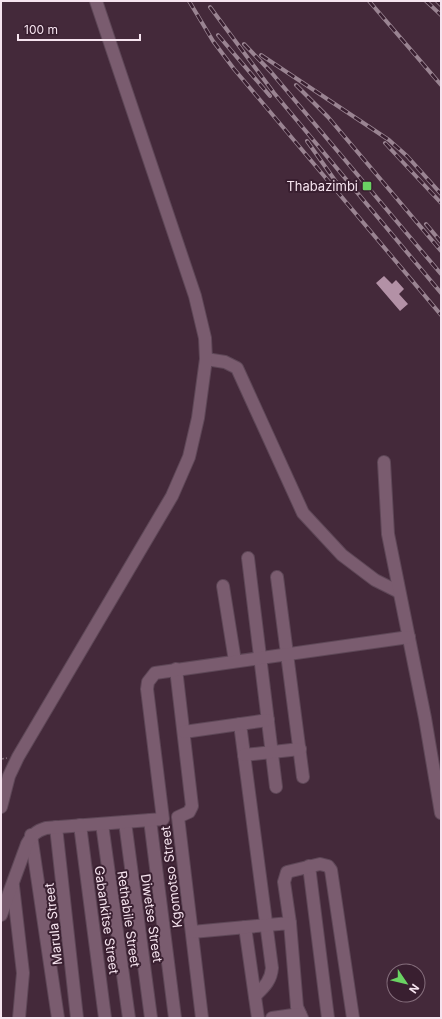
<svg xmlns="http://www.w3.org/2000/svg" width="442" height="1019" font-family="Inter,sans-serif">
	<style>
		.building { fill: #b391a6 }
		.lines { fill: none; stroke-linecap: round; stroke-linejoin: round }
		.minor-casing { stroke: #5e4757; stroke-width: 14 }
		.path { stroke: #7e6675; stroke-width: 1.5; stroke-dasharray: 3 2; stroke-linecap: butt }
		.minor { stroke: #7a5c6f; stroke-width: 12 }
		.rail-casing { stroke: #9a8492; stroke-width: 4 }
		.rail { stroke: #391f30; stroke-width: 2.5; stroke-dasharray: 8; stroke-linecap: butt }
		.poi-dot { fill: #6ad363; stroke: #391f30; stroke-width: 1.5 }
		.labels { text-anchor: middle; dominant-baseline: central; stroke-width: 4; stroke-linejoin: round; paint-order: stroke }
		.poi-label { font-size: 13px; fill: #f6e4ef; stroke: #391f30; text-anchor: end }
		.street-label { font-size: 13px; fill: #f6e4ef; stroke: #391f30 }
	</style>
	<rect width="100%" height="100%" fill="#44293a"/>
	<!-- building -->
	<path class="building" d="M384,276L392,284L396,280L404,289L399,294L408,304L400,311L376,283Z"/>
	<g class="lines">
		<defs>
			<g id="minor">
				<path d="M206,359L225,362L237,368L303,513L342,555L375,580L399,592"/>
				<path d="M384,462L388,534L425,718L441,813"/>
				<path d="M248,558L276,787"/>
				<path d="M277,577L303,777"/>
				<path d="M223,586L235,661"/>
				<path d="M176,669L192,806L189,812L178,817L202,1018"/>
				<path d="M240,724L272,968C271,981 264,987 255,996"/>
				<path d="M184,732L268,720"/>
				<path d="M244,755L300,749"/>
				<path d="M1,807L9,776L18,757L172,496L189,457L198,418L206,359L205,338L195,296L96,1"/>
				<path d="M150,820L175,1018"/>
				<path d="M125,822L151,1018"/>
				<path d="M102,824L129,1018"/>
				<path d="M80,825L105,1018"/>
				<path d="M56,827L77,1018"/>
				<path d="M31,835L58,1018"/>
				<path d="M309,866L328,1018"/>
				<path d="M13,886L23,973L19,1018"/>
				<path d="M1,915L27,844C32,835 36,831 46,828L163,819L147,689L148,682L155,673L409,637"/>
				<path d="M290,923L284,882L287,872L320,864L328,866L331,870L353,1018"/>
				<path d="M245,927L258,1018"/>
				<path d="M192,932L290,923L297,1007L302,1018"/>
				<path d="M272,1018L300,1014"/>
			</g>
		</defs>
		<!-- minor casing -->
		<use href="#minor" class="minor-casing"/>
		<!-- path -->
		<path class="path" d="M1,759L7,758"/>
		<!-- minor -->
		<use href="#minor" class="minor"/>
		<defs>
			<g id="rail">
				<path d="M189,1L213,41L234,69L441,315"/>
				<path d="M369,1L441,85"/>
				<path d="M426,1L441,15"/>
				<path d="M437,1L441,5"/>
				<path d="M210,7L274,93L441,293"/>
				<path d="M218,35L270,96"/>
				<path d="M244,44L271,72L441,274"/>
				<path d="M261,55L389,140L407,156L441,194"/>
				<path d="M296,85L328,117L441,251"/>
				<path d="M307,141L339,186"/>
				<path d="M385,143L441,203"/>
				<path d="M426,224L441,242"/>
			</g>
		</defs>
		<!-- rail casing -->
		<use href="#rail" class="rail-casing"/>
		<!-- rail -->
		<use href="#rail" class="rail"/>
	</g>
	<!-- markers -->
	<rect class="poi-dot" x="362" y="181" width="10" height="10" rx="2"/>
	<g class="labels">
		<!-- poi labels -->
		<g class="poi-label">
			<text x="358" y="186">Thabazimbi</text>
		</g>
		<!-- street labels -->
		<g class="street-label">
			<text transform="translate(171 877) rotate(-97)">Kgomotso Street</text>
			<text transform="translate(152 918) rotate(82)">Diwetse Street</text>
			<text transform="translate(129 919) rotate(82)">Rethabile Street</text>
			<text transform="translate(107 920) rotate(82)">Gabankitse Street</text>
			<text transform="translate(53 924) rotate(-96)">Marula Street</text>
		</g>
	</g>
	<!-- border -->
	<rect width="442" height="1019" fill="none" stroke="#f6e4ef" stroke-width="4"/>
	<!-- north arrow -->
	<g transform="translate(406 983) rotate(125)"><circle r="19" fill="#391f30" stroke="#856e7c"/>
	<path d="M0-3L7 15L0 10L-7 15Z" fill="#6ad363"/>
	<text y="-6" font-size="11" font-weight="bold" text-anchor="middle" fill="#f6e4ef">N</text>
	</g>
	<!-- scale -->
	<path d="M18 34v6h122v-6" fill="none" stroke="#f6e4ef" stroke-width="2"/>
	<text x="24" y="34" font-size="12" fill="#f6e4ef" stroke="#391f30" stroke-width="3" paint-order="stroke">100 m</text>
</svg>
